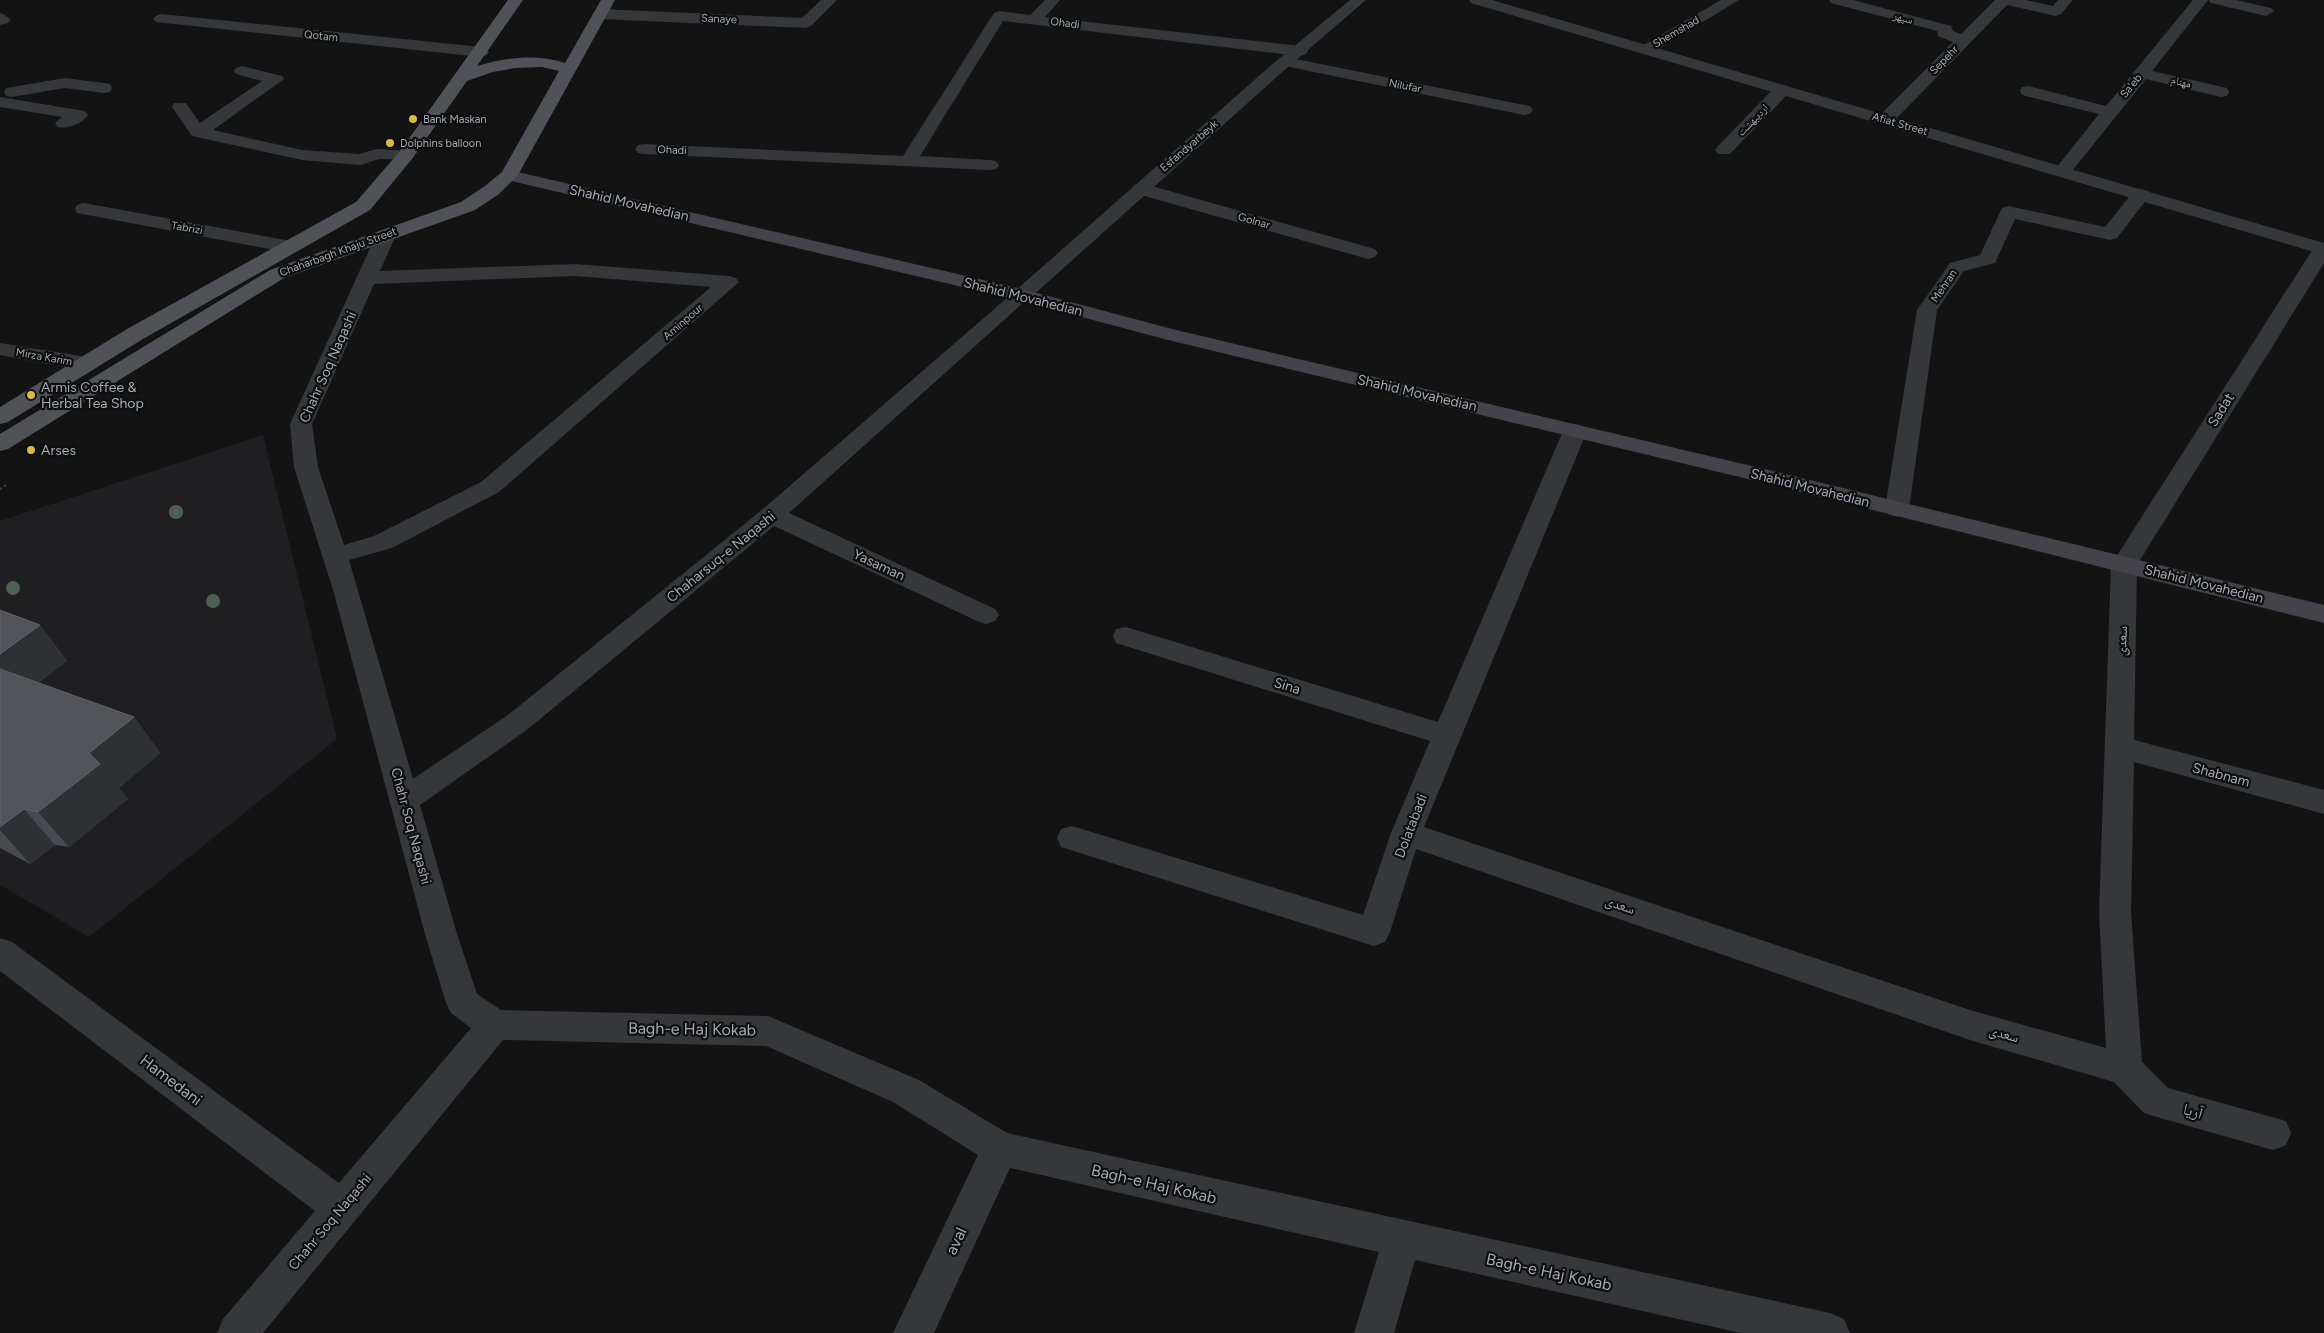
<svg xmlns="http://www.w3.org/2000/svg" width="2324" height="1333" font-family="Figtree,'Noto Naskh Arabic',sans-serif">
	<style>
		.built { fill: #1f1f21 }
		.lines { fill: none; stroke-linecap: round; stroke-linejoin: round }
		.path { stroke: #3a3b40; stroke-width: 2.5; stroke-dasharray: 2 3; stroke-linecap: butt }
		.minor { fill: #36373b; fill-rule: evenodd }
		.tertiary { fill: #36373b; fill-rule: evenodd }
		.secondary { fill: #434349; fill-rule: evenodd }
		.primary { fill: #515158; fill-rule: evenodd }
		.tree { fill: #4e5e52 }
		.wall { fill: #494a4f }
		.shaded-wall { fill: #2f3033 }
		.building { fill: #535459; stroke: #606267 }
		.poi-dot { fill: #deb942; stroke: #0e0e0f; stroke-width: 2 }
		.labels { text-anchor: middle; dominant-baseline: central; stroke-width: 4.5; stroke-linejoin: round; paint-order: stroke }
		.far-street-label { font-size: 11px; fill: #a6a9b3; stroke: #0e0e0f }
		.far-poi-label { font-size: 11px; fill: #a6a9b3; stroke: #0e0e0f; text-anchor: start }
		.street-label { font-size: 14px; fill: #a6a9b3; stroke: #0e0e0f }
		.poi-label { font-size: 14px; fill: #a6a9b3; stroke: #0e0e0f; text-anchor: start }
		.near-street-label { font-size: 16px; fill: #a6a9b3; stroke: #0e0e0f }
	</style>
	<rect width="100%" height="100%" fill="#131314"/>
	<!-- built -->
	<path class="built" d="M263,435L337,739L89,937L0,885V521Z"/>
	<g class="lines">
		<!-- path -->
		<path class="path" d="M0,489L8,484"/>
		<!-- minor -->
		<g class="minor">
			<path d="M821,0H837L811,26L806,28L600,19L592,14L600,9L802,18Z"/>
			<path d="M1045,0H1060L1045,17L1300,46L1306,48L1308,51L1306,54L1300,56L1003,21L920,156L990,160L996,161L999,165L996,169L990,170L644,154L638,153L635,149L638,145L644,144L903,156L994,13L999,11L1030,15Z"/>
			<path d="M1721,0H1739L1652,53H1640L1638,50L1640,47Z"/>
			<path d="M1829,0H1853L1951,26L1953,31L1961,34L1995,0H2026L2053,6L2058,0H2073L2061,14L2056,16L2007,5L1891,124H1879L1876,120L1879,116L1953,42L1938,36L1937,31L1831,3Z"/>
			<path d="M2193,0H2208L2152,71L2227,88L2229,92L2227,96L2221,97L2146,79L2068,176H2056L2053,172L2056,168L2099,114L2022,95L2020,91L2022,87L2028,86L2106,106Z"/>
			<path d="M2209,0H2236L2271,8L2274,11L2266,16L2211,3Z"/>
			<path d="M0,13L5,15L11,20L8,23L0,25Z"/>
			<path d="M161,14L481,47L487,49L489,52L487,55L481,57L156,22L153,19L156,16Z"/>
			<path d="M1286,57L1524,105L1530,106L1533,110L1530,114L1524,115L1280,65L1278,62L1280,59Z"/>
			<path d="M242,66L282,76L284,79L213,130L302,150L359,154L377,149L412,151L415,155L412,159H379L361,165L302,160L192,136L172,107L174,103H186L200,123L262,81L236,74L234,71L236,68Z"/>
			<path d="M65,78L104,83L110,84L112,88L110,92L104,93L65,88L12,97L6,96L4,92L6,88L12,87Z"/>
			<path d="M1782,85L1788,86L1790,90L1788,94L1730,154H1718L1715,150L1718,146L1776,86Z"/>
			<path d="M0,97L79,110L85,111L88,115C82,124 68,129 58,127L55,123L62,117L0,107Z"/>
			<path d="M1141,183L1375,249L1378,253L1375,257L1368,259L1134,193L1132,189L1134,185Z"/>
			<path d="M2141,189L2148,191L2150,195L2117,238L2110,240L2015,219L1995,263L1964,271L1937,310L1909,509L1906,514L1897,517L1888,514L1885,509L1917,310L1950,263L1980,255L2002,208L2009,206L2105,227L2134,191Z"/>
			<path d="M84,203L291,241L298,243L301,247L298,251L291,253L77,213L75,209L77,205Z"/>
			<path d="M386,229L393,231L396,235L380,271L575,264L729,276L736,278L739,282L499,492L392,548L349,560L413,779L508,715L763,509L1015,291L1022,289L1029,291L1032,295L789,513L995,609L999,615L995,621L986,624L977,621L774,526L528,729L420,805L457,934L477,994L501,1010L768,1016L919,1080L1007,1133L1830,1313L1844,1319L1850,1333H1741L1415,1260L1394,1333H1354L1379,1252L1010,1168L934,1333H893L978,1155L893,1102L766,1046L503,1040L263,1333H217L223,1319L315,1211L0,971V938L12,942L339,1183L471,1028L451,1013L446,1003L425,934L334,593L294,467L290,424L376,235L379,231ZM575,276L711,287L481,482L374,536L344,545L318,467L312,424L374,284Z"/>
			<path d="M2319,249L2324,250V263L2137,565L2134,740L2324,790V814L2134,762L2131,913L2142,1062L2168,1088L2286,1121L2291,1133L2286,1145L2273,1150L2157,1117L2144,1113L2114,1082L1970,1040L1416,849L1390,932L1385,942L1374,946L1061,847L1057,838L1061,829L1072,826L1363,915L1391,833L1430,741L1116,643L1113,636L1116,629L1126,627L1438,722L1563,431L1567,426L1575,424L1583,426L1587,431L1424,827L1970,1010L2106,1048L2099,913L2111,565L2309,255L2312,251Z"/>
			<path d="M0,343L87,357L95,359L98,364L95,369L87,371L0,355Z"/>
		</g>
		<!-- tertiary -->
		<g class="tertiary">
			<path d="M1350,0H1366L1280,74L1029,299L1022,301L1015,299L1012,295L1015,291L1268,68Z"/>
			<path d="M1469,0H1492L2324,243V255L1471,3Z"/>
		</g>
		<!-- secondary -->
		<path class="secondary" d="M509,170L1022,289L1172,329L1773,471L2324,605V623L1773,485L1168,340L1018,300L503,179L500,175L503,171Z"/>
		<!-- primary -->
		<path class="primary" d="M508,0H523L477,66C505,58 536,53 565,63L601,0H615L518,175L499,194L475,210L284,278L8,449L0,451V434L270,270L461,202L485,186L502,172L559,71L542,67L515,68L493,72L467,81L412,159L370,210L143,339L8,422L0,424V407L127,329L356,202L400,151Z"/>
	</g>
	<!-- trees -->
	<g class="tree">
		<circle cx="176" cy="512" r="7"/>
		<circle cx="13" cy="588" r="7"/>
		<circle cx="213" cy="601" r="7"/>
	</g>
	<!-- wall -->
	<path class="wall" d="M0,610L40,625L67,661L38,683L134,717L160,753L119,788L128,799L69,847L55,845L30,864L0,848Z"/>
	<!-- shaded-wall -->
	<g class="shaded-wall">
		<path d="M40,625L67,661L16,700L0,681V654Z"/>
		<path d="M134,717L160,753L119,788L128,799L69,847L38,812L89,753Z"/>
		<path d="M24,809L55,845L30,864L0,830V827Z"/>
	</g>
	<!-- building -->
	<g class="building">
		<path d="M0,610L40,625L0,654Z"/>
		<path d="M0,669L134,717L89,753L100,764L38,812L24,809L0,827Z"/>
	</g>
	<!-- markers -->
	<g class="poi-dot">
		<circle cx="413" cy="119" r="5"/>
		<circle cx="390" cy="143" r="5"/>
		<circle cx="31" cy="395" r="5"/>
		<circle cx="31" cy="450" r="5"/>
	</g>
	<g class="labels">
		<!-- far-street labels -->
		<g class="far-street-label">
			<text transform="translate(1903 18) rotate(15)">سپهر</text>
			<text transform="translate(719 19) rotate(3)">Sanaye</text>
			<text transform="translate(1065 23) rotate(7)">Ohadi</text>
			<text transform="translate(1676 32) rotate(-30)">Shemshad</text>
			<text transform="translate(321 36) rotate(6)">Qotam</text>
			<text transform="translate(1944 60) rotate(-46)">Sepehr</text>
			<text transform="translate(2181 82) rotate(13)">مهنام</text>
			<text transform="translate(1405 86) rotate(11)">Nilufar</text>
			<text transform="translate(2131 86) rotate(-51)">Sa'eb</text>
			<text transform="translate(1753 120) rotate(-46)">اردیبهشت</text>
			<text transform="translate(1900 124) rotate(16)">Afiat Street</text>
			<text transform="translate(1189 146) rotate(-41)">Esfandyarbeyk</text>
			<text transform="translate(672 150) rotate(2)">Ohadi</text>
			<text transform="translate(1254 221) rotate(16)">Golnar</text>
			<text transform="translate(187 228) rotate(10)">Tabrizi</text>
			<text transform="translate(338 252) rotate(-20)">Chaharbagh Khaju Street</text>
			<text transform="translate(1944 286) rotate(-56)">Mehran</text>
			<text transform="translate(683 322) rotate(-41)">Aminpour</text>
			<text transform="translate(44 357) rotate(10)">Mirza Karim</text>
		</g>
		<!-- far-poi labels -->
		<g class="far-poi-label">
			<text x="423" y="119">Bank Maskan</text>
			<text x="400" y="143">Dolphins balloon</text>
		</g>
		<!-- street labels -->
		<g class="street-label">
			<text transform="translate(629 203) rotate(13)">Shahid Movahedian</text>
			<text transform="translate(1023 297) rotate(14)">Shahid Movahedian</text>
			<text transform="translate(328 367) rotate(-66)">Chahr Soq Naqashi</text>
			<text transform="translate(1417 393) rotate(13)">Shahid Movahedian</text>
			<text transform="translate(2221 410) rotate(-58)">Sadat</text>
			<text transform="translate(1810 488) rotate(14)">Shahid Movahedian</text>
			<text transform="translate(721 557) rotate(-39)">Chaharsuq-e Naqashi</text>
			<text transform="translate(879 565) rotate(25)">Yasaman</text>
			<text transform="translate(2204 584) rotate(14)">Shahid Movahedian</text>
			<text transform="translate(2122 641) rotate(-88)">سعدی</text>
			<text transform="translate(1287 686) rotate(17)">Sina</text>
			<text transform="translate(2221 775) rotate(15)">Shabnam</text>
			<text transform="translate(411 826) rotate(75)">Chahr Soq Naqashi</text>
			<text transform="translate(1411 826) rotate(-69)">Dolatabadi</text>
			<text transform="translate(1620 905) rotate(19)">سعدی</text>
			<text transform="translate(2004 1034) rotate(16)">سعدی</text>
			<text transform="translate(330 1222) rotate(-50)">Chahr Soq Naqashi</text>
		</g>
		<!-- poi labels -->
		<g class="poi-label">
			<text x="41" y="387">Armis Coffee &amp;<tspan x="41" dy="16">Herbal Tea Shop</tspan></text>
			<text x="41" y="450">Arses</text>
		</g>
		<!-- near-street labels -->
		<g class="near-street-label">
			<text transform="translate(692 1029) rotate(1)">Bagh-e Haj Kokab</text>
			<text transform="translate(171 1080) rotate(37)">Hamedani</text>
			<text transform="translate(2193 1111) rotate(16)">آریا</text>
			<text transform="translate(1154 1184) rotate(13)">Bagh-e Haj Kokab</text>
			<text transform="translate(956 1241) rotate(-65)">aval</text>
			<text transform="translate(1549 1272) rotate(12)">Bagh-e Haj Kokab</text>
		</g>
	</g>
</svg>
